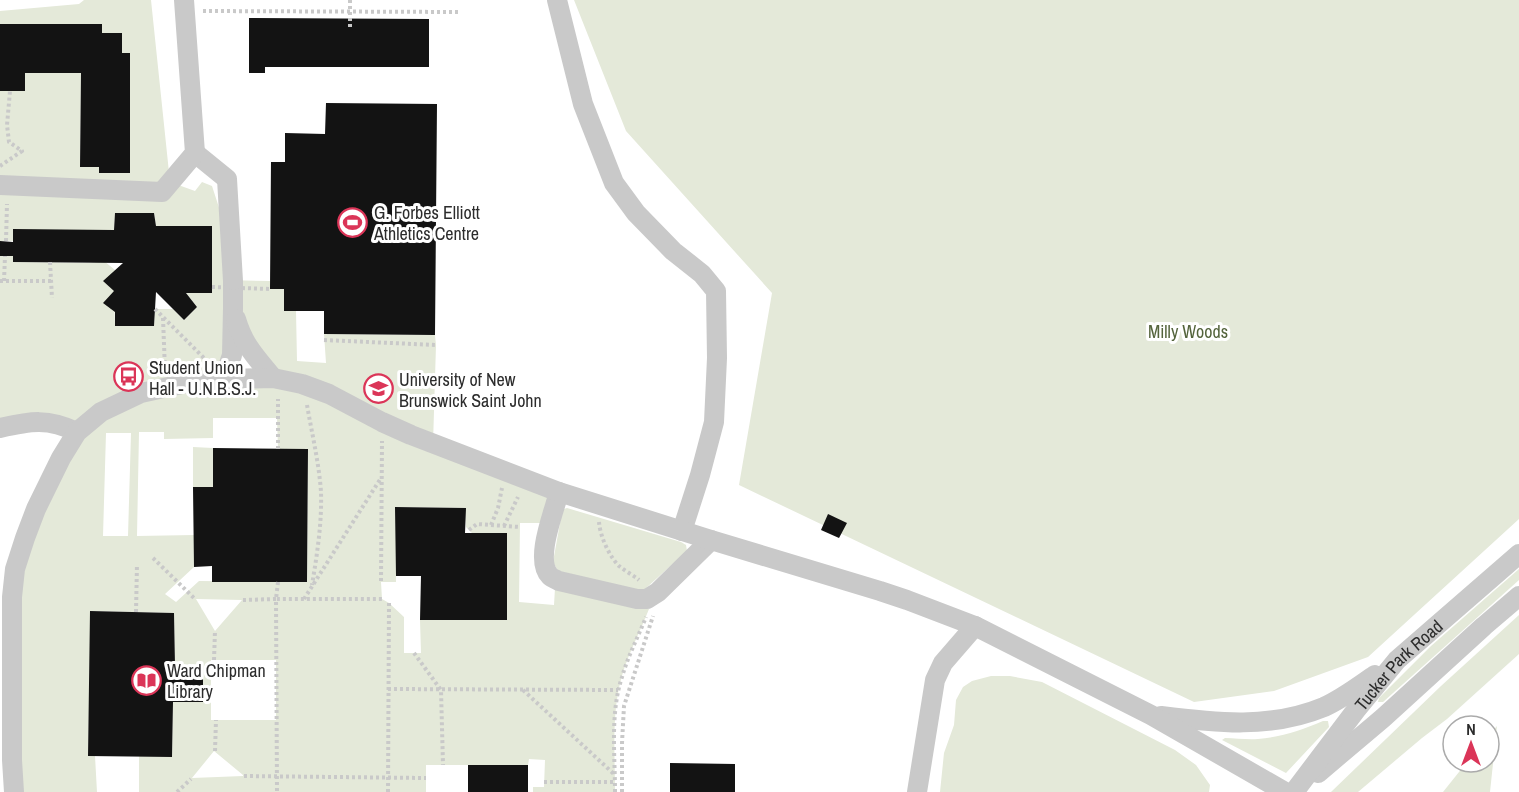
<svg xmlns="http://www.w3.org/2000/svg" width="1519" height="792" font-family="'Archivo Narrow',sans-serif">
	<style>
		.green { fill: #e4e9d9; fill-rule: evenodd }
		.building { fill: #131313 }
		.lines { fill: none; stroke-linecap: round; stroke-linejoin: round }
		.path { stroke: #c9c9c9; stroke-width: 4; stroke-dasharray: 3 3; stroke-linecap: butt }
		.minor { stroke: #c9c9c9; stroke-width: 20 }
		.path-bridge { stroke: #c9c9c9; stroke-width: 4; stroke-dasharray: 3 3; stroke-linecap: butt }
		.labels { text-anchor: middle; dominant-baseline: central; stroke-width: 6; stroke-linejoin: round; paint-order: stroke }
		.poi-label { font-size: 18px; fill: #2c2c2c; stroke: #fff; text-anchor: start }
		.park-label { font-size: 18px; fill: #54643c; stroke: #fff }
		.street-label { font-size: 18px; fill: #2c2c2c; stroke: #fff }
	</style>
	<rect width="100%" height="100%" fill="#fff"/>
	<!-- green -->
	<g class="green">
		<path d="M84,0H151L170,182L195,191L202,182L212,186L224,223L223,280L270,281V289H284V311H296L297,361L326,363L324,334L435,335L436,345L433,444L559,492L551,523H520L519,602L554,605L555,588L649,609C639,635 624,661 619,688C612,722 615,758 615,792H533V787H544L545,760L529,759L528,765H426V792H139V756H172L173,696L181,702H203L175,673L174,613L91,611L88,756H95L97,792H14L15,569L77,432L0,428V256H13V262L89,263L104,261L115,270L114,291L115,326H154L155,309H173L184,320L197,307L186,293L212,292V226H156L154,213H115L114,239L0,241V91H24L25,73H81L80,167H99L100,173H130V54L122,53V33H102L0,24V11L79,4ZM240,330L273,378H224ZM213,418H277L278,449H308L307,582L199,581L176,602L165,594L194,567V535L137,536L139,432H164V439L213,438ZM106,433H131L128,536H103ZM396,507L465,508L466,527L472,533L507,534V620H420L421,653H404V617L389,603L382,599L381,582H396ZM196,599L242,600L215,631ZM211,660H276V720H211ZM214,751L243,775V776L192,778Z"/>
		<path d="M574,0H1519V519L1368,657L1274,691L1194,702L739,485L772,293L626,131Z"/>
		<path d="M193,447L213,448V486L250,487H193Z"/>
		<path d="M567,508L681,542L686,545L687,551L645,589L639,591L558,571L553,562L562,512L564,509Z"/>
		<path d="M1519,569V580L1383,702H1378L1379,698L1431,646Z"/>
		<path d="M1519,615V654L1447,719L1422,738L1358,792H1331L1441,686Z"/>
		<path d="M991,676H1010L1042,682L1175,750L1196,765L1210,785L1209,792H940L944,753L954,725L956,700L963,687L972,681Z"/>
		<path d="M1323,721H1328L1329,727L1286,773L1222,740L1225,738C1236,738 1247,740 1258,739C1281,737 1302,730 1323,721Z"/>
		<path d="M1497,726L1490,792H1443L1467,762H1489V735Z"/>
	</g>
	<!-- building -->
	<g class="building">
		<path d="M249,18L429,19V67H265V73H249Z"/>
		<path d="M0,24H102V33H122V53H130V173H99V167H80L81,73H25V91H0Z"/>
		<path d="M326,103L437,104L435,335L324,334V311H284V289H270L271,162H285V133L325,134Z"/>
		<path d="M115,213H154L156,226H212V293H186L197,307L184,320L156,292L154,326H115V312L103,303L114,291L103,281L123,263L13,262V256H0V241L13,242V229L114,230Z"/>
		<path d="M213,448L308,449L307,582H212V566L194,567L193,487H213Z"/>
		<path d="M395,507L466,508L465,533H507V620H420L421,576H396Z"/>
		<path d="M828,514L847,523L839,538L821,530Z"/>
		<path d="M90,611L174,613L175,665L203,666V702H173L172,757L88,756Z"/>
		<path d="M670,763L735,764V792H670Z"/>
		<rect x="468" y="765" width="60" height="27"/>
	</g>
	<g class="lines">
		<!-- path -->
		<g class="path">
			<path d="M350,0V30"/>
			<path d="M203,11L458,12"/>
			<path d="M0,166L22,151L9,142L7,125L10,91"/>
			<path d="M6,241L7,204"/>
			<path d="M50,262L52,298"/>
			<path d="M0,281H51"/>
			<path d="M4,281L5,256"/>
			<path d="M155,309L208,362"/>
			<path d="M163,318L165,370"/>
			<path d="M324,340L436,345"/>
			<path d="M307,405C312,434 319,463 321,492C322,523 317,555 312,585"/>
			<path d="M278,449V399"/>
			<path d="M599,522C600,536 609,556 619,566C625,571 633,575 639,580"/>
			<path d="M491,525L498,508L502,488"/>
			<path d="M504,526L518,497"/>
			<path d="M469,530L477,524L520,527"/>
			<path d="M153,558L195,599"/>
			<path d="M381,581L382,441"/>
			<path d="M278,582L276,599H382"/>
			<path d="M304,599L381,478"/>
			<path d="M243,600L276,599L277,792"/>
			<path d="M136,612L137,564"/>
			<path d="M414,653L441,690L443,765"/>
			<path d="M214,660L215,631"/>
			<path d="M203,687H211"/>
			<path d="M388,689L618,690"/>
			<path d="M523,690L615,775"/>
			<path d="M215,751L216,720"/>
			<path d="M244,776L426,778"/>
			<path d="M544,782H615"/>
			<path d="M177,792L191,779"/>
			<path d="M388,792L389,603"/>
			<path d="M615,792C615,754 610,713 622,677C628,656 638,637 646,617"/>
			<path d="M622,792V743L624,706L653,616"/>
		</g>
		<!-- minor -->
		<g class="minor">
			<path d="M557,0L583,104L614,183L636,213L673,251L702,274L716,291L717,358L714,422L700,475L682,531"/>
			<path d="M195,153L227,179L233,281V308L232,355L224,379"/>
			<path d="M0,185L162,192L195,153L184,0"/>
			<path d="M236,319C244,346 256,357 273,378"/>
			<path d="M0,428C31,421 48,418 77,432"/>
			<path d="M559,492C554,512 534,560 550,576C552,578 557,580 559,581L637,599H647L658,592L711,540"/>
			<path d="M1161,716C1216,723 1271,729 1324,707C1342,699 1359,686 1375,675"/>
			<path d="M1318,773L1383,718L1484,626L1519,596"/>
			<path d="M14,792L12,760V597L15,569L25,538L36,509L61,458L77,432L101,412L141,393L191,382L224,379L273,378L302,384L329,394L382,422L411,435L559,492L711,540L880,591L907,600L975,626L1151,715L1285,792"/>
			<path d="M917,792L935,680L943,663L975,626"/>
			<path id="s1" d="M1294,792L1356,710L1397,660L1519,554"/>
		</g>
		<!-- path-bridge -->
		<path class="path-bridge" d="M212,287L270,289"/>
	</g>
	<!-- icons -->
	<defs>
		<symbol id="stadium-ring" viewBox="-11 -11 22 22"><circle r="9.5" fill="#fff" stroke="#db3558" stroke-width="1.5"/><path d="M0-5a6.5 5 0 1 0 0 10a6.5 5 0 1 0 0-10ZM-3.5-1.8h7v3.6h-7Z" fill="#db3558"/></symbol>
		<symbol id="bus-ring" viewBox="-11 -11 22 22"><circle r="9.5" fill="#fff" stroke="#db3558" stroke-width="1.5"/><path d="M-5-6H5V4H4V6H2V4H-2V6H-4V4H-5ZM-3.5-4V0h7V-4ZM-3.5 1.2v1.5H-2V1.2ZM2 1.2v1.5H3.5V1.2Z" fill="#db3558"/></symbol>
		<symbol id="university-ring" viewBox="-11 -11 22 22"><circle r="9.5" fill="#fff" stroke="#db3558" stroke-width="1.5"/><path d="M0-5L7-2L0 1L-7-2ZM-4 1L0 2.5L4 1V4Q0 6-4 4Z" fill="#db3558"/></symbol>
		<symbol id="library-ring" viewBox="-11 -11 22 22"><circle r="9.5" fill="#fff" stroke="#db3558" stroke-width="1.5"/><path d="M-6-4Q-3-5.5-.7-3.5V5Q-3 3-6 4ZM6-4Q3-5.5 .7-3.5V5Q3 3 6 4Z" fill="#db3558"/></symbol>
	</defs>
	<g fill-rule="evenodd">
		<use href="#stadium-ring" x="336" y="206" width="33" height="33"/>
		<use href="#bus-ring" x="112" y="360" width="33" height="33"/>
		<use href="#university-ring" x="362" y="372" width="33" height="33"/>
		<use href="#library-ring" x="130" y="664" width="33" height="33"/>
	</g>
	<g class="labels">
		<!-- poi labels -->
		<g class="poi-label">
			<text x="374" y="212">G. Forbes Elliott<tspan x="374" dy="21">Athletics Centre</tspan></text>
			<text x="149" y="367">Student Union<tspan x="149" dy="21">Hall - U.N.B.S.J.</tspan></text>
			<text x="399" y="379">University of New<tspan x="399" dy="21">Brunswick Saint John</tspan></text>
			<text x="167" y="670">Ward Chipman<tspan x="167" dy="21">Library</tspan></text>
		</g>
		<!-- park labels -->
		<g class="park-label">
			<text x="1188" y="331">Milly Woods</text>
		</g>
		<!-- street labels -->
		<g class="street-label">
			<text stroke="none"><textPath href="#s1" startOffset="165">Tucker Park Road</textPath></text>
		</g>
	</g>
	<!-- north arrow -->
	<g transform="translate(1471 744)"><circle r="28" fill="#ffffff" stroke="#ababab" stroke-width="1.5"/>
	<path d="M0-4.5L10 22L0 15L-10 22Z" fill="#db3558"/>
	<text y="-9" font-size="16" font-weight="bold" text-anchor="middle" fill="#2c2c2c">N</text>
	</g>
</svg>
